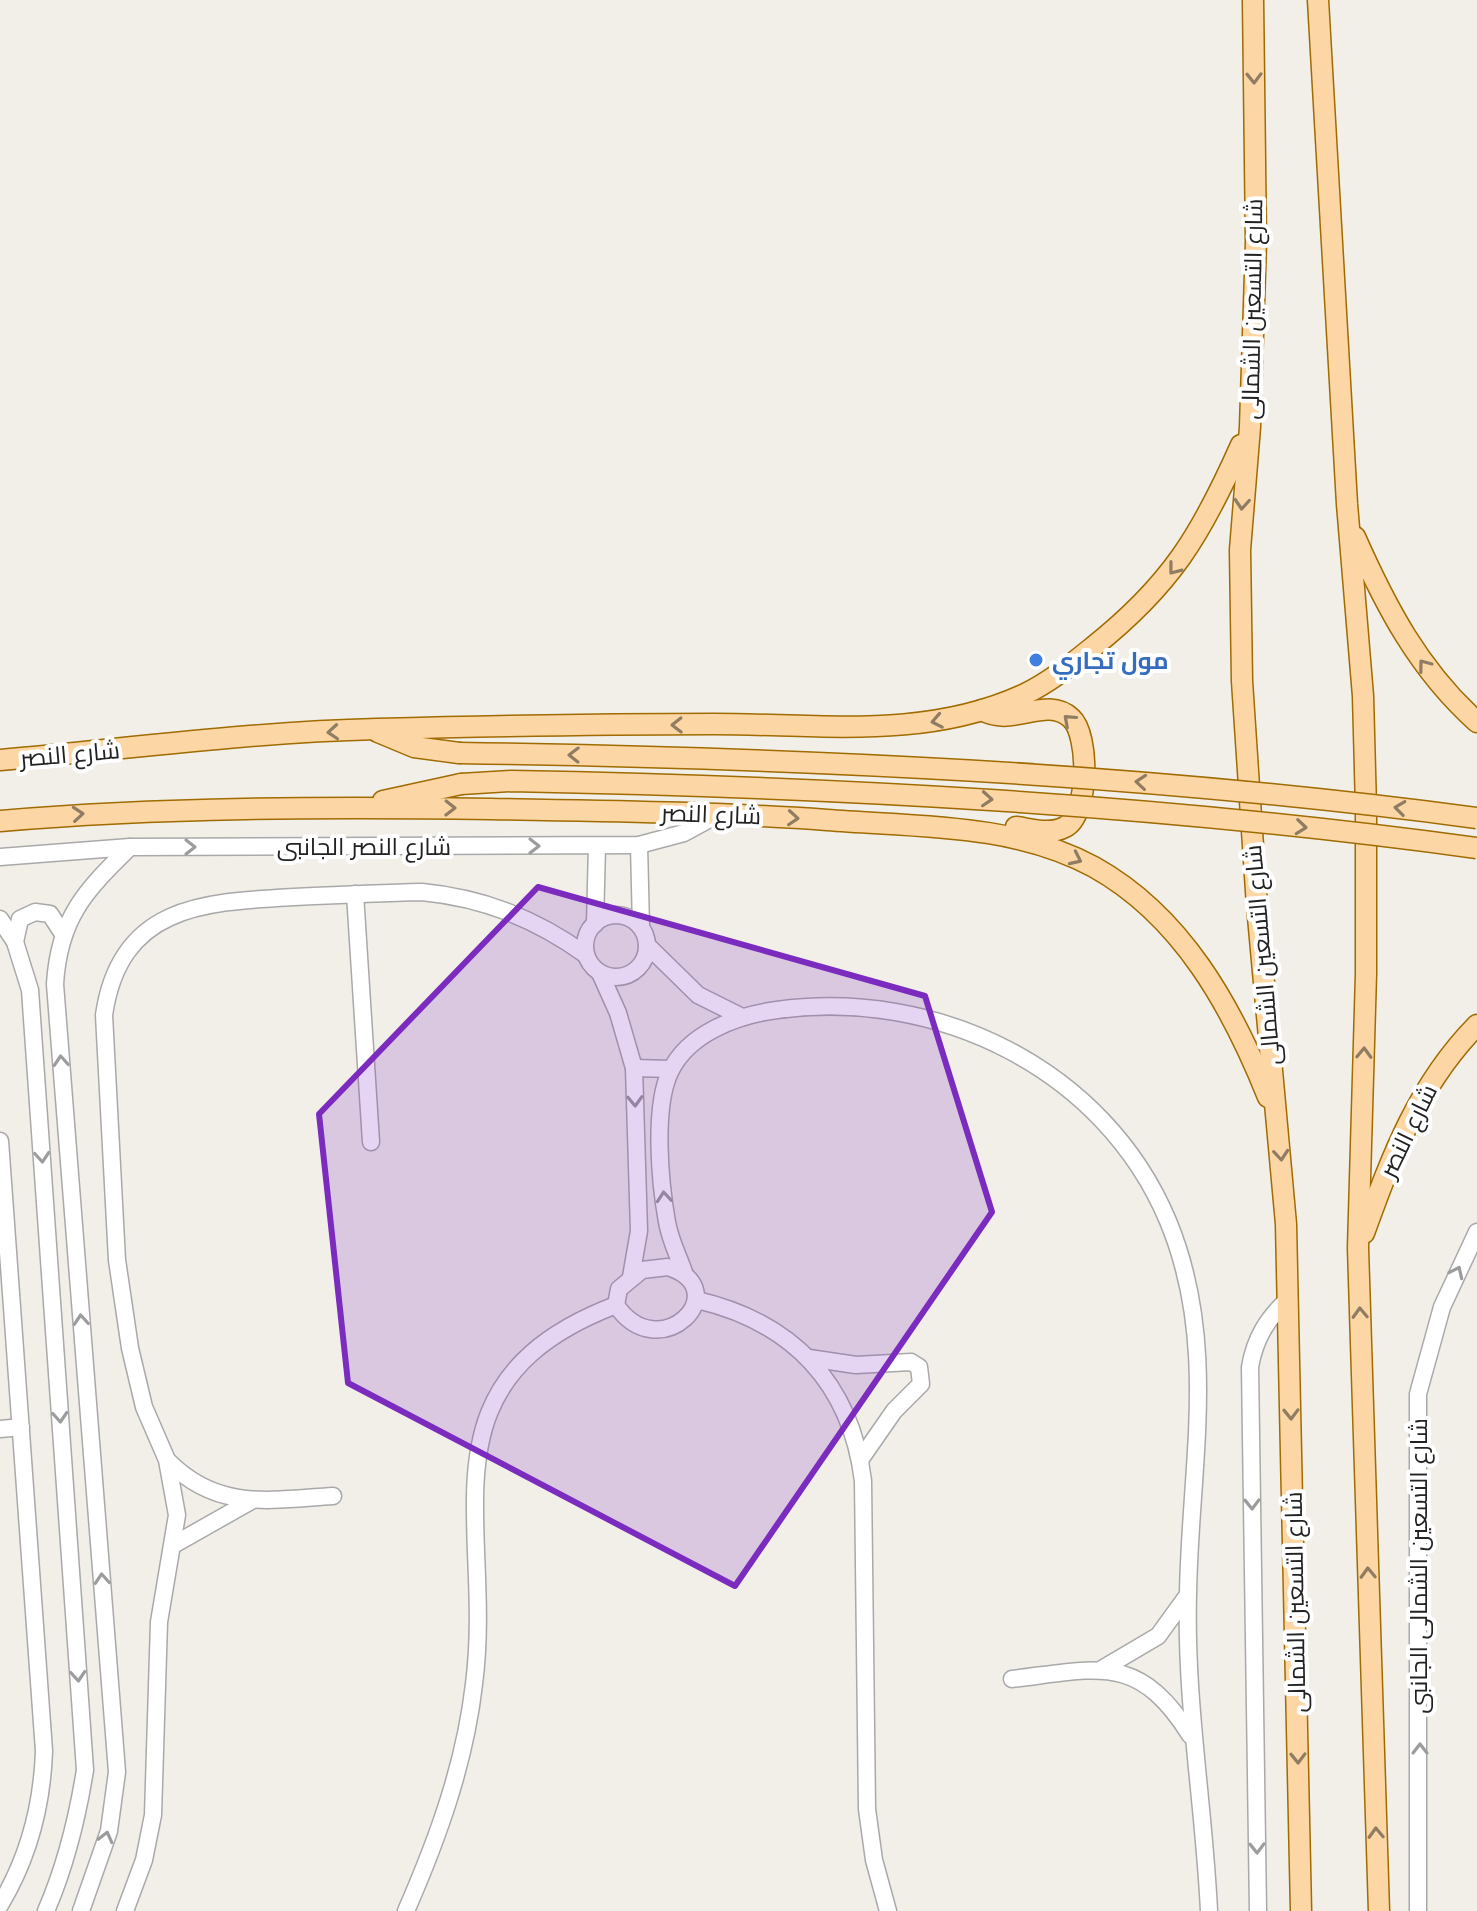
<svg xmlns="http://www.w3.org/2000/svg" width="1477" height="1911" font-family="Arial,Cairo,sans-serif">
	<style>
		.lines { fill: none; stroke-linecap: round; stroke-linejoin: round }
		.minor-casing { stroke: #a9a9a9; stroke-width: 19 }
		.major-casing { stroke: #a06b00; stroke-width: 23 }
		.minor { stroke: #fff; stroke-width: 16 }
		.major { stroke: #fcd6a4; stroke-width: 20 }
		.major-bridge-casing { stroke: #a06b00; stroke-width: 23; stroke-linecap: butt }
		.major-bridge { stroke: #fcd6a4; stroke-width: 20 }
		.oneway { stroke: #8f7c63 }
		.oneway2 { stroke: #9c9c9c }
		.marked { fill: #7b2cbf; fill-opacity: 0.2; stroke: #7b2cbf; stroke-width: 6; stroke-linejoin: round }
		.shop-dot { fill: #3f7fe0; stroke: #fff; stroke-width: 3 }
		.labels { text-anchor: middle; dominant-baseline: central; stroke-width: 8; stroke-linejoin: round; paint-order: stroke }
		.street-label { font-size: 24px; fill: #222; stroke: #fff }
		.shop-label { font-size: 24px; font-weight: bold; fill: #366cbe; stroke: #fff; text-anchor: start }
	</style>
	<rect width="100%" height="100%" fill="#f2efe9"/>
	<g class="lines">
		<defs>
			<g id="minor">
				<path d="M639,845L641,927"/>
				<path d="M0,857L130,847L639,845L684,833L719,814"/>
				<path d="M355,894L371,1142"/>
				<circle cx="616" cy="946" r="31"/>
				<path d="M0,919L15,942L30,990L85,1770C77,1820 66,1865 46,1911"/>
				<path d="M595,924L597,846"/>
				<path d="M15,942L20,919L35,912L50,914L63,934"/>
				<path d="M647,945L698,995L742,1017"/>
				<path d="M600,973L618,1013L634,1068L639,1231L631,1277"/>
				<path d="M634,1068L671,1069"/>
				<path d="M0,1141L44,1751C42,1807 29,1857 0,1905"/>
				<path d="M668,1267C738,1290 659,1369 616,1305L619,1289L642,1270Z"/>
				<path d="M684,1272C678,1255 670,1240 667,1222C660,1183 653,1108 670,1072C688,1033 738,1015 777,1010C936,988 1104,1068 1168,1221C1219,1344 1190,1465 1188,1594C1185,1701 1204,1805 1209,1911"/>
				<path d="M697,1300C792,1322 851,1383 863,1481L867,1809L874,1860L888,1911"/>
				<path d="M809,1358L856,1365L911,1362L919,1367L921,1384L894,1411L860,1460"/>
				<path d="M0,1429L21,1427"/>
				<path d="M169,1462C218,1511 270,1500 333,1496"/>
				<path d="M175,1544L251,1501"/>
				<path d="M1102,1669L1158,1636L1187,1596"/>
				<path d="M1012,1679C1097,1669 1138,1652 1190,1735"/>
				<path d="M81,1911L109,1831L117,1772L55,984C59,918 85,891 130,847"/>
				<path d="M125,1911L144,1860L153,1815L159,1622L177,1515L167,1460L144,1407L130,1348L117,1260L104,1015C120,905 204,902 294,897C336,895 379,893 422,892C484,898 536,919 586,955"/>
				<path d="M406,1911C438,1838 465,1763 474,1684C495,1523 414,1382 616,1305"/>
				<path d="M1258,1911L1250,1367C1255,1338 1267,1319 1289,1298"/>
				<path d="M1418,1911V1394L1442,1307L1477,1232"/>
			</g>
			<g id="major">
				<path d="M1253,0L1256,242L1250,427L1240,550L1242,681L1257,906L1286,1224L1301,1911"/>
				<path d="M1318,0L1347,504L1363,696L1366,808V974L1358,1248L1379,1911"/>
				<path d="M1355,537C1386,607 1419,670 1477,722"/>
				<path d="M982,710C1012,728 1046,695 1071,718C1090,735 1089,815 1065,827C1050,835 1031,829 1016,827"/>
				<path d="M378,732L414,747L459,753"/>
				<path d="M0,760C125,749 251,732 377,729C489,726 602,724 714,724C820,724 926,740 1025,694C1050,682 1072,664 1093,647C1171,585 1201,535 1241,445"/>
				<path d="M383,801L461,784"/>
				<path d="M0,821C163,807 327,807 491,809C603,811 715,812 827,820C916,827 1013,823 1094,867C1182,916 1232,1007 1268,1097"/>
				<path d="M1364,1233C1392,1156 1418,1085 1477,1025"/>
			</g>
		</defs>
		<!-- minor casing -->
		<use href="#minor" class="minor-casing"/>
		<!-- major casing -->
		<use href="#major" class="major-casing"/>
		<!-- minor -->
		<use href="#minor" class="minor"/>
		<!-- major -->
		<use href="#major" class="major"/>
		<defs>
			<g id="major-bridge">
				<path d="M459,753C800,758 1139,773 1477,818"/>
				<path d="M461,784L511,781C834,787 1156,804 1477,848"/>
			</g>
		</defs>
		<!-- major-bridge casing -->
		<use href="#major-bridge" class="major-bridge-casing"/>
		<!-- major-bridge -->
		<use href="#major-bridge" class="major-bridge"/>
	</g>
	<!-- one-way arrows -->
	<defs><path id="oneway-chevron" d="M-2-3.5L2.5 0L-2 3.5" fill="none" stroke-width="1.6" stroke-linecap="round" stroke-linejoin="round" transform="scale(2)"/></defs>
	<g class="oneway">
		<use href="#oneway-chevron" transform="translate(1254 78) rotate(89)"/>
		<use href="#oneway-chevron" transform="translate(1242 504) rotate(94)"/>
		<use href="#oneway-chevron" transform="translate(1174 569) rotate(128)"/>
		<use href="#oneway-chevron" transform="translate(1424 665) rotate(-127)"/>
		<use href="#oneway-chevron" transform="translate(1069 720) rotate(-138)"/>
		<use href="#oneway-chevron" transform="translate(937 721) rotate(169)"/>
		<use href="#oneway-chevron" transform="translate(677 725) rotate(179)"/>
		<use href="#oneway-chevron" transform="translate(333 732) rotate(176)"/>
		<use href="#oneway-chevron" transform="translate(574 755) rotate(-179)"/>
		<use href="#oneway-chevron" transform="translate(1141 782) rotate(-175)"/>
		<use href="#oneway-chevron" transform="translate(987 799) rotate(4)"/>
		<use href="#oneway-chevron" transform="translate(450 808) rotate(1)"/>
		<use href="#oneway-chevron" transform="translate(1400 808) rotate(-173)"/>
		<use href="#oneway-chevron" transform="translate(78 814) rotate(-5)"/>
		<use href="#oneway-chevron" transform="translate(793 818) rotate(4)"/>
		<use href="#oneway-chevron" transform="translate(1301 827) rotate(6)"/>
		<use href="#oneway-chevron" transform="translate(1076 859) rotate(25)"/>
		<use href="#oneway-chevron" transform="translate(1364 1053) rotate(-88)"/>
		<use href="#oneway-chevron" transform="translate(1281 1155) rotate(85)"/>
		<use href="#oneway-chevron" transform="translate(1360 1313) rotate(-92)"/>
		<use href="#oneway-chevron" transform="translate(1291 1414) rotate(89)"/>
		<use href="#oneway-chevron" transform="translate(1368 1573) rotate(-92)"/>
		<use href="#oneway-chevron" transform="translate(1298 1758) rotate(89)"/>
		<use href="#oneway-chevron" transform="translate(1376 1833) rotate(-92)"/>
	</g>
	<g class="oneway2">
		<use href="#oneway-chevron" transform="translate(534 846)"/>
		<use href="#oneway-chevron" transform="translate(190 847)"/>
		<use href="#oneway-chevron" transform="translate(61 1061) rotate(-94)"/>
		<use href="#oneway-chevron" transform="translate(635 1101) rotate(88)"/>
		<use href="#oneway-chevron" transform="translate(42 1157) rotate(86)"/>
		<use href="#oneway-chevron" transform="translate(664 1197) rotate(-95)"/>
		<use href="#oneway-chevron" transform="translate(1457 1272) rotate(-65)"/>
		<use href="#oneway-chevron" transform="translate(81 1320) rotate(-94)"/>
		<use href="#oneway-chevron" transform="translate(60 1417) rotate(86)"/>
		<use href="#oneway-chevron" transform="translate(1252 1504) rotate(89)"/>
		<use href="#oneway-chevron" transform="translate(102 1579) rotate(-94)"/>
		<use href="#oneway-chevron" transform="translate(78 1676) rotate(86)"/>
		<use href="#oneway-chevron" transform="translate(1420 1749) rotate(-90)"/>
		<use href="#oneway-chevron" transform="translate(106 1837) rotate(-76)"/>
		<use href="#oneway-chevron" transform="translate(1257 1848) rotate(89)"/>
	</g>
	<!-- marked area -->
	<path class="marked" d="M538,887L925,996L992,1212L735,1586L348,1383L319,1114Z"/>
	<!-- markers -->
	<circle class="shop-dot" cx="1036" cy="660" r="8"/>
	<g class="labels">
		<!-- street labels -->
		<g class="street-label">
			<text transform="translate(1252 309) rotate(-89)">شارع التسعين الشمالى</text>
			<text transform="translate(70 754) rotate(-5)">شارع النصر</text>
			<text transform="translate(711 814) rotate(2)">شارع النصر</text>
			<text x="364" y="846">شارع النصر الجانبى</text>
			<text transform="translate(1262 955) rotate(-95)">شارع التسعين الشمالى</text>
			<text transform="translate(1408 1131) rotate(-64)">شارع النصر</text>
			<text transform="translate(1418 1566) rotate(-90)">شارع التسعين الشمالى الجانبى</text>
			<text transform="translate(1295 1602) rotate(-91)">شارع التسعين الشمالى</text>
		</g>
		<!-- shop labels -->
		<g class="shop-label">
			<text x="1052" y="660">مول تجاري</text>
		</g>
	</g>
</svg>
